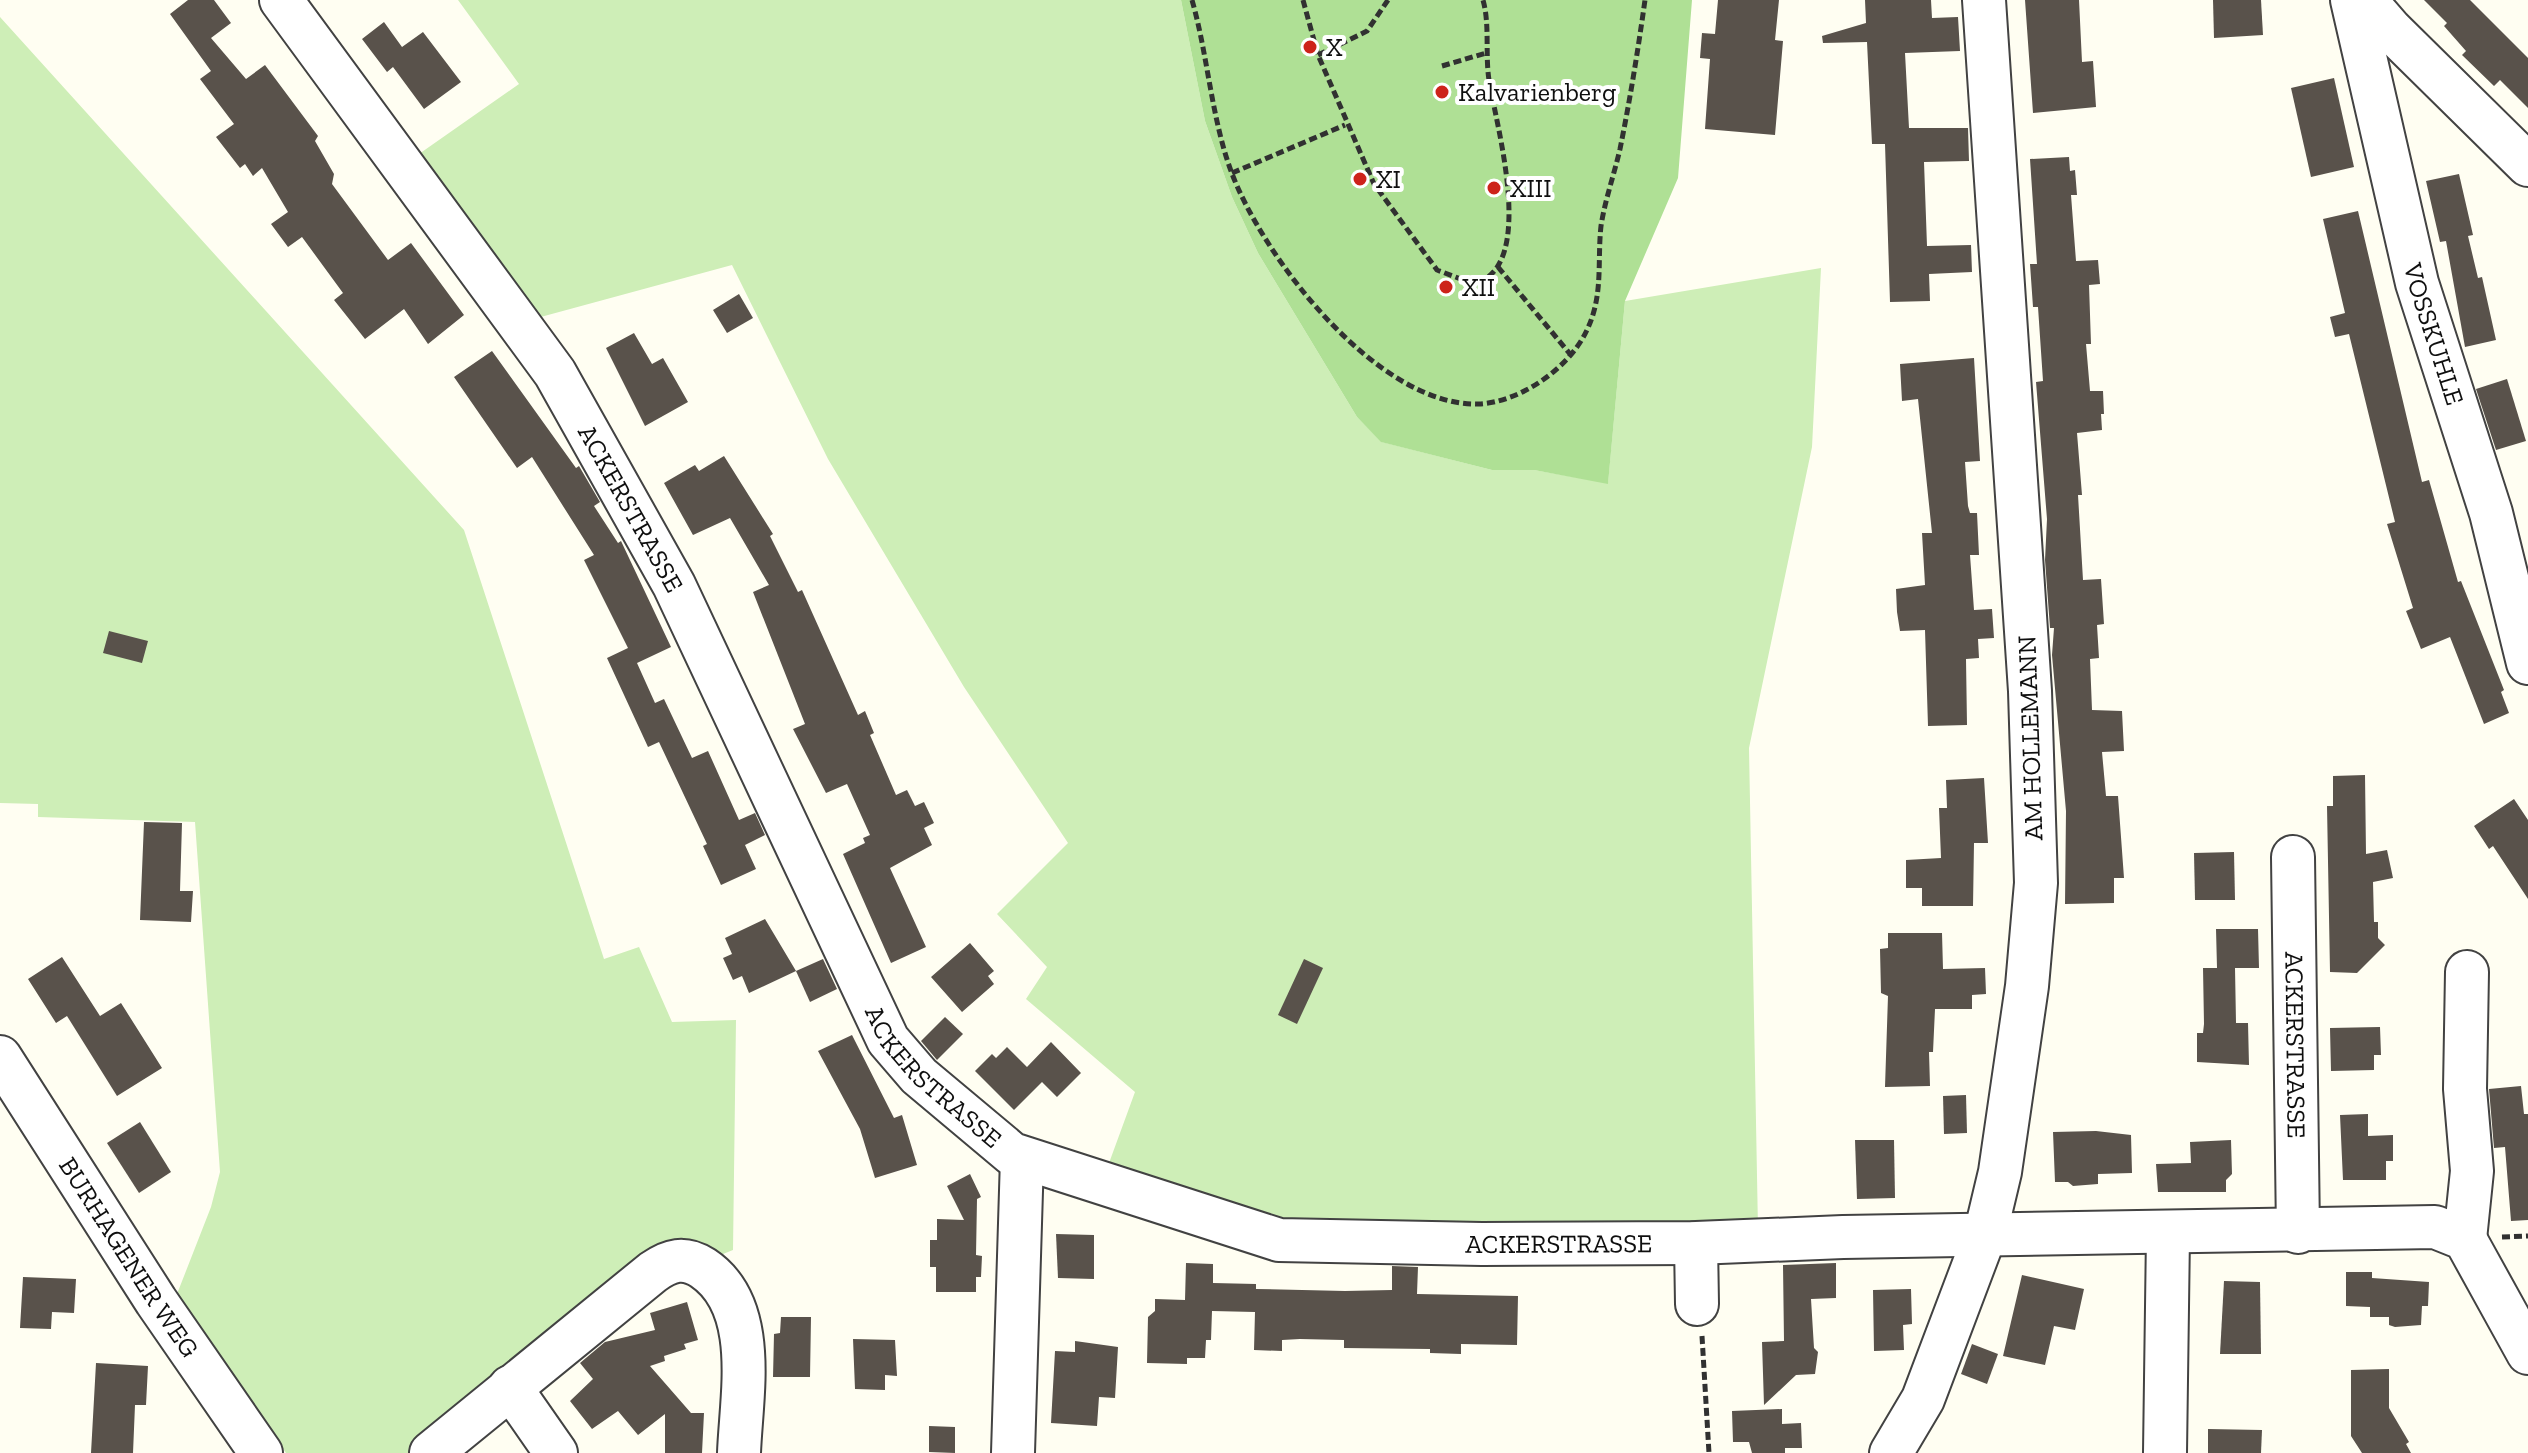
<svg xmlns="http://www.w3.org/2000/svg" width="2528" height="1453" font-family="'Zilla Slab',serif">
	<style>
		.green { fill: #ceeeb7 }
		.forest { fill: #afe095 }
		.building { fill: #59524b }
		.lines { fill: none; stroke-linecap: round; stroke-linejoin: round }
		.minor-casing { stroke: #424242; stroke-width: 46 }
		.path { stroke: #313131; stroke-width: 5; stroke-dasharray: 8 4; stroke-linecap: butt }
		.minor { stroke: #fff; stroke-width: 42 }
		.poi-dot { fill: #cd231a; stroke: #fff; stroke-width: 3 }
		.labels { text-anchor: middle; dominant-baseline: central; stroke-width: 8; stroke-linejoin: round; paint-order: stroke }
		.poi-label { font-size: 26px; fill: #0f0f0f; stroke: #fff; text-anchor: start }
		.street-label { font-size: 26px; fill: #0f0f0f; stroke: #fff }
	</style>
	<rect width="100%" height="100%" fill="#fffef2"/>
	<!-- green -->
	<g class="green">
		<path d="M458,0H1181L1205,121L1232,197L1258,253L1357,417L1382,442L1492,470H1534L1608,483L1625,301L1821,268L1812,447L1749,748L1758,1229L1270,1227L1105,1174L1135,1092L1026,999L1047,967L997,914L1068,843L964,687L828,459L732,265L537,318L419,154L519,84Z"/>
		<path d="M0,17L464,530L604,959L639,947L672,1022L736,1020L733,1250L718,1256L697,1244L412,1453H286L177,1294L211,1207L220,1172L195,822L38,817V804L0,803Z"/>
	</g>
	<!-- forest -->
	<path class="forest" d="M1181,0H1692L1678,178L1625,301L1608,484L1534,470H1492L1381,442L1357,417L1258,253L1232,197L1205,121Z"/>
	<!-- building -->
	<g class="building">
		<path d="M188,0H214L231,23L211,38L246,79L265,65L318,136L315,141L334,174L332,184L388,260L411,243L464,315L428,344L404,309L365,339L334,300L343,293L302,237L288,247L271,224L288,212L262,168L253,176L245,164L240,168L216,137L234,124L200,79L211,71L170,14Z"/>
		<path d="M1718,0H1779L1775,40L1783,41L1775,135L1705,129L1710,59L1700,58L1702,33L1715,34Z"/>
		<path d="M1865,0H1931L1932,18L1958,17L1960,51L1905,53L1909,128H1968L1969,161L1924,162L1927,246L1971,245L1972,272L1929,274L1930,301L1890,302L1885,144H1872L1867,42L1823,43L1822,36L1866,23Z"/>
		<path d="M2025,0H2079L2082,62L2093,61L2096,107L2033,113Z"/>
		<path d="M2213,0H2261L2263,35L2214,38Z"/>
		<path d="M2424,0H2470L2528,58V108L2500,80L2494,86L2462,55L2466,51L2444,26L2447,23Z"/>
		<path d="M384,22L402,47L423,32L461,82L424,109L393,67L387,72L362,39Z"/>
		<path d="M2334,78L2354,167L2311,177L2291,88Z"/>
		<path d="M2069,157L2070,171L2075,170L2077,195H2071L2076,261L2098,260L2100,284L2089,285L2091,344H2086L2090,391H2103L2104,414H2101L2102,430L2077,433L2082,495H2078L2083,580L2101,579L2104,624L2097,625L2099,658L2090,659L2092,710L2122,711L2124,751L2102,752L2106,796H2118L2124,878H2114V903L2065,904L2066,811L2052,655L2054,628H2050L2045,560L2047,519L2036,382L2043,381L2038,307H2033L2030,264H2037L2030,159Z"/>
		<path d="M2459,174L2473,235L2468,236L2478,278L2482,277L2496,340L2465,347L2446,241L2440,242L2426,181Z"/>
		<path d="M2358,211L2422,482L2429,480L2458,582L2461,581L2504,690L2501,692L2509,713L2484,724L2450,637L2421,649L2406,611L2413,608L2387,524L2395,522L2349,334L2335,337L2330,317L2345,313L2323,219Z"/>
		<path d="M739,294L753,318L727,333L713,310Z"/>
		<path d="M634,333L652,364L663,358L688,402L645,426L606,348Z"/>
		<path d="M492,351L576,468L579,466L600,502L594,506L618,543L621,541L671,647L637,663L655,703L664,699L692,758L708,751L739,820L755,813L765,835L745,845L756,869L721,885L703,846L707,844L659,742L648,747L607,658L628,648L584,560L594,555L532,457L517,468L454,377Z"/>
		<path d="M1974,358L1980,461L1965,462L1968,506L1970,513H1977L1979,555H1970L1974,610L1992,609L1994,638L1978,639L1979,658L1966,659L1967,725L1928,726L1925,630L1900,631L1897,612L1896,589L1925,585L1922,533H1932L1918,399L1902,401L1900,364Z"/>
		<path d="M2507,379L2526,441L2496,450L2476,389Z"/>
		<path d="M724,456L773,534L770,536L798,592L802,590L858,715L865,711L874,733L870,735L896,795L907,790L915,806L924,802L934,823L924,828L932,845L890,868L926,947L891,963L843,854L865,843L863,838L870,835L847,784L826,793L793,729L805,724L753,592L769,585L730,518L693,535L664,483L695,465L699,471Z"/>
		<path d="M109,631L148,641L142,663L103,653Z"/>
		<path d="M2365,775L2366,854L2387,850L2393,878L2373,882L2374,922H2378V938L2385,945L2357,973L2330,972L2327,806H2333V776Z"/>
		<path d="M1984,778L1988,843H1974L1973,906H1922V888H1906V860L1941,858L1939,808H1947L1946,780Z"/>
		<path d="M2514,799L2528,820V899L2493,846L2489,849L2474,826Z"/>
		<path d="M144,822L182,823L180,891H193L191,922L140,920Z"/>
		<path d="M2234,852L2235,900H2195L2194,853Z"/>
		<path d="M765,919L796,971L749,993L742,976L733,980L723,958L732,954L725,938Z"/>
		<path d="M2216,929H2258L2259,968H2235L2236,1023H2248L2249,1065L2197,1062V1033H2203L2204,1024L2203,968H2217Z"/>
		<path d="M1888,933H1942L1943,969L1985,968L1986,994L1972,995V1009H1935L1933,1052H1929L1930,1086L1885,1087L1888,996L1881,993L1880,949L1888,948Z"/>
		<path d="M970,943L994,971L988,976L994,984L962,1012L931,977Z"/>
		<path d="M62,957L100,1016L121,1003L162,1068L117,1096L67,1016L56,1023L28,979Z"/>
		<path d="M823,959L837,989L810,1002L796,971Z"/>
		<path d="M1304,959L1323,968L1297,1024L1278,1015Z"/>
		<path d="M945,1017L963,1034L937,1060L921,1041Z"/>
		<path d="M2380,1027L2381,1055H2374V1070L2331,1071L2330,1028Z"/>
		<path d="M852,1035L894,1118L902,1115L917,1165L875,1178L860,1129L818,1051Z"/>
		<path d="M1051,1042L1081,1073L1057,1097L1042,1082L1014,1110L975,1071L992,1054L996,1058L1007,1047L1027,1067Z"/>
		<path d="M2521,1086L2524,1114H2528V1220L2511,1221L2505,1147L2494,1148L2489,1089Z"/>
		<path d="M1966,1095L1967,1133L1944,1134L1943,1096Z"/>
		<path d="M2368,1114V1136L2393,1135V1161H2386V1180H2343L2340,1115Z"/>
		<path d="M140,1122L171,1172L139,1193L107,1143Z"/>
		<path d="M2096,1131L2131,1135L2132,1173L2098,1174V1184L2073,1186L2068,1182H2055L2053,1132Z"/>
		<path d="M1855,1140H1894L1895,1198L1857,1199Z"/>
		<path d="M2231,1140L2232,1174L2226,1180V1192H2158L2156,1164L2191,1163L2190,1142Z"/>
		<path d="M970,1174L981,1197L977,1199L976,1255L982,1256L981,1277H976V1292H936V1267H930V1240H937V1219L964,1220L947,1186Z"/>
		<path d="M1056,1234L1094,1235V1279L1058,1278Z"/>
		<path d="M1186,1263L1213,1264V1283L1256,1284V1289L1345,1291L1392,1290V1266L1418,1267L1417,1294L1518,1296L1517,1345L1461,1344V1354L1430,1353V1349L1344,1348V1340L1300,1339L1282,1340V1351L1254,1350L1255,1312L1212,1311L1211,1340H1206L1205,1358H1187V1364L1147,1363L1148,1317L1155,1311V1299L1185,1300Z"/>
		<path d="M1836,1263V1298L1811,1299L1814,1348L1818,1352L1815,1374L1796,1375L1764,1405L1762,1342L1784,1341L1783,1265Z"/>
		<path d="M2346,1272H2372V1278L2429,1282L2428,1306H2422L2421,1325L2395,1327L2389,1325V1317H2370V1307L2346,1306Z"/>
		<path d="M2022,1275L2084,1289L2075,1330L2054,1326L2045,1365L2003,1356Z"/>
		<path d="M23,1277L76,1279L74,1313L52,1312L51,1329L20,1328Z"/>
		<path d="M2224,1281L2260,1282L2261,1354H2220Z"/>
		<path d="M1911,1289L1912,1324L1903,1325L1904,1350L1874,1351L1873,1290Z"/>
		<path d="M687,1302L698,1340L684,1344L686,1349L664,1356L665,1361L650,1366L691,1413H704L702,1453H665V1414L638,1435L618,1411L592,1429L570,1401L593,1379L580,1363L605,1342L655,1330L650,1313Z"/>
		<path d="M781,1317H811L810,1377H773L774,1334L780,1333Z"/>
		<path d="M853,1339L895,1340L897,1376L885,1375V1390L855,1389Z"/>
		<path d="M1075,1341L1118,1347L1115,1398L1099,1397L1097,1426L1051,1423L1055,1351L1075,1352Z"/>
		<path d="M1972,1344L1998,1354L1987,1384L1961,1374Z"/>
		<path d="M96,1363L148,1366L146,1405H135L133,1453H91Z"/>
		<path d="M2389,1369V1408L2409,1442L2406,1444L2411,1453H2362L2351,1436V1370Z"/>
		<path d="M1782,1409V1424L1801,1423L1802,1448H1785V1453H1752L1749,1442H1733L1732,1411Z"/>
		<path d="M929,1426L955,1427V1453L929,1452Z"/>
		<path d="M2208,1429L2262,1430L2261,1453H2208Z"/>
	</g>
	<g class="lines">
		<defs>
			<g id="minor">
				<path id="s1" d="M281,0L555,373L674,585L888,1040L919,1076L1012,1154L1279,1240L1482,1244L1696,1243L1843,1237L2435,1227L2465,1239L2528,1353"/>
				<path id="s2" d="M2352,0L2417,283L2491,513L2528,663"/>
				<path d="M2365,0L2391,30L2528,165"/>
				<path id="s3" d="M2293,857L2298,1232"/>
				<path id="s4" d="M0,1057L156,1301L261,1453"/>
				<path d="M2465,1239L2472,1171L2465,1089L2467,972"/>
				<path d="M1696,1243L1697,1304"/>
				<path d="M510,1387L556,1453"/>
				<path d="M431,1453L653,1272C670,1260 684,1256 703,1268C760,1306 741,1396 739,1453"/>
				<path d="M1013,1453L1022,1158"/>
				<path d="M1891,1453L1923,1399L1985,1235L2000,1172L2027,986L2036,883L2030,691L1984,0"/>
				<path d="M2165,1453L2168,1234"/>
			</g>
		</defs>
		<!-- minor casing -->
		<use href="#minor" class="minor-casing"/>
		<!-- path -->
		<g class="path">
			<path d="M1192,0C1208,56 1211,116 1231,171C1263,258 1378,407 1479,404C1520,402 1568,369 1586,332C1604,296 1597,263 1601,226C1605,200 1614,175 1620,149C1630,100 1638,50 1645,0"/>
			<path d="M1303,0L1318,55L1374,184L1437,270L1474,284C1538,267 1496,125 1489,80C1485,54 1490,25 1483,0"/>
			<path d="M1318,55L1367,31L1388,0"/>
			<path d="M1442,66L1486,53"/>
			<path d="M1232,173L1345,125"/>
			<path d="M1498,267L1570,354"/>
			<path d="M2502,1237L2528,1236"/>
			<path d="M1702,1336L1709,1453"/>
		</g>
		<!-- minor -->
		<use href="#minor" class="minor"/>
	</g>
	<!-- markers -->
	<g class="poi-dot">
		<circle cx="1310" cy="47" r="8"/>
		<circle cx="1442" cy="92" r="8"/>
		<circle cx="1360" cy="179" r="8"/>
		<circle cx="1494" cy="188" r="8"/>
		<circle cx="1446" cy="287" r="8"/>
	</g>
	<g class="labels">
		<!-- poi labels -->
		<g class="poi-label">
			<text x="1326" y="47">X</text>
			<text x="1458" y="92">Kalvarienberg</text>
			<text x="1376" y="179">XI</text>
			<text x="1510" y="188">XIII</text>
			<text x="1462" y="287">XII</text>
		</g>
		<!-- street labels -->
		<g class="street-label">
			<text stroke="none"><textPath href="#s2" startOffset="344">VOSSKUHLE</textPath></text>
			<text stroke="none"><textPath href="#s1" startOffset="618">ACKERSTRASSE</textPath></text>
			<text transform="translate(2030 738) rotate(-92)">AM HOLLEMANN</text>
			<text stroke="none"><textPath href="#s3" startOffset="188">ACKERSTRASSE</textPath></text>
			<text stroke="none"><textPath href="#s1" startOffset="1266">ACKERSTRASSE</textPath></text>
			<text stroke="none"><textPath href="#s1" startOffset="1938">ACKERSTRASSE</textPath></text>
			<text stroke="none"><textPath href="#s4" startOffset="238">BURHAGENER WEG</textPath></text>
		</g>
	</g>
</svg>
